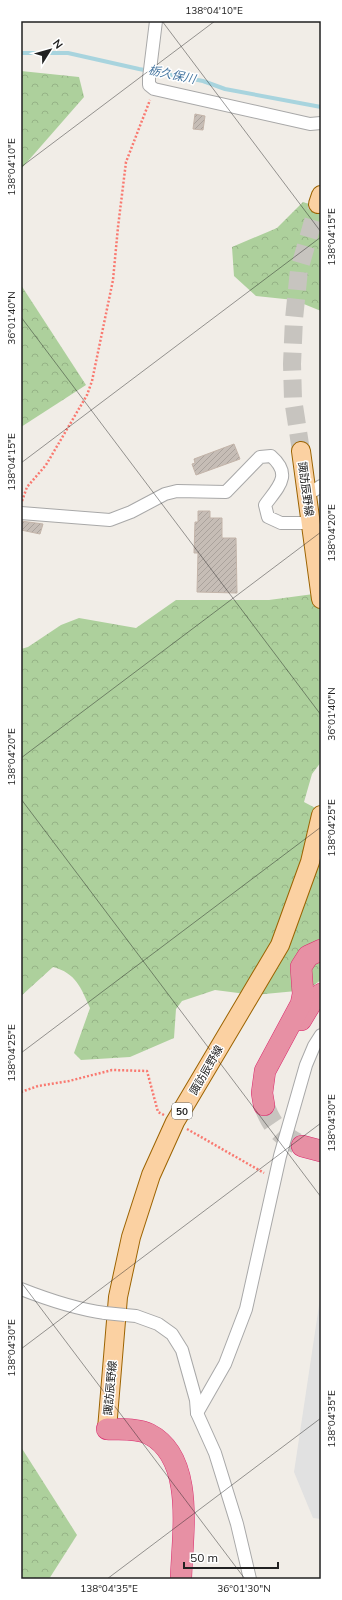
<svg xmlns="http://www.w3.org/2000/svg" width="342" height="1600" font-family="Mulish,'Noto Sans JP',sans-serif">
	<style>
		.forest { fill: url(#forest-crowns) }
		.parking { fill: #e1e1e1 }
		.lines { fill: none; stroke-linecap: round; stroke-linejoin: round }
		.stream { stroke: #a8d4de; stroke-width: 4 }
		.building { fill: url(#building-hatch); stroke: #c3b4a9 }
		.primary-tunnel { stroke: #c7c4bf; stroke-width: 18; stroke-dasharray: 18 9; stroke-linecap: butt }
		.highway-tunnel { stroke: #c7c4bf; stroke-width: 21; stroke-dasharray: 21 10; stroke-linecap: butt }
		.street-casing { stroke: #a8a8a8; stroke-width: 14 }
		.primary-casing { stroke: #9c6301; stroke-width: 20 }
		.highway-casing { stroke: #da296c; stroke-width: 22 }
		.path { stroke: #f97970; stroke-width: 2.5; stroke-dasharray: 2 2; stroke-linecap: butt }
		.street { stroke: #fff; stroke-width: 12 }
		.primary { stroke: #fbd1a2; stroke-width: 18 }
		.highway { stroke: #e790a4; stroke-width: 21 }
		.street-bridge-casing { stroke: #a8a8a8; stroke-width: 14; stroke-linecap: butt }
		.street-bridge { stroke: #fff; stroke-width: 12 }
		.ticks { fill: none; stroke: #212121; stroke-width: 1; stroke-opacity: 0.45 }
		.labels { text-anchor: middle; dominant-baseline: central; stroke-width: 3; stroke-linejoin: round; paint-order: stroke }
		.shield { fill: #fff; stroke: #646464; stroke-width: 1 }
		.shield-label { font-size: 10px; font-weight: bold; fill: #212121 }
		.street-label { font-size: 11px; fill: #212121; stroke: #fff }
		.water-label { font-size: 12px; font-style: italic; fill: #4777a1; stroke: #fff }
		.neatline { fill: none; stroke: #212121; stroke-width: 1.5 }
		.ticks-label { font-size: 10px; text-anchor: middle; fill: #212121 }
	</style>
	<defs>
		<pattern id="forest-crowns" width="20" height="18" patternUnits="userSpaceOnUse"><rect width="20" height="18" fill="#add09c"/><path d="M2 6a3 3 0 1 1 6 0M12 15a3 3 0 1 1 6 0" fill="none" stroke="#95b286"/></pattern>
		<pattern id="building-hatch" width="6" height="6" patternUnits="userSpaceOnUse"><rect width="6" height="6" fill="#c6bdb6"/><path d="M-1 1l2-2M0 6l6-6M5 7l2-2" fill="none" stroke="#aaa29c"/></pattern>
	</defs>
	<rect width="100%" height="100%" fill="#f1ede7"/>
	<!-- forest -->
	<g class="forest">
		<path d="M21,71L79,77L84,97L21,169Z"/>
		<path d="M303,202L321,208V311L294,300L256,296L234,276L232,247L277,228Z"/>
		<path d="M21,285L86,385L21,427Z"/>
		<path d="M321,593V762L312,774L304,802L321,811V980L307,990L254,995L215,990L182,1001L176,1009L174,1038L130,1057L81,1060L74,1053L90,1008C81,988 76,973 53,967L21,996V649L28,647L61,625L79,618L136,628L176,600H269Z"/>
		<path d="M21,1447L77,1535L49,1579H21Z"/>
	</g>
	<!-- parking -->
	<path class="parking" d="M321,1292V1519L313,1518L294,1472Z"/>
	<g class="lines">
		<!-- stream -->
		<path class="stream" d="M21,53H68L139,69L203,81L225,89L321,107"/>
	</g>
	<!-- building -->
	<g class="building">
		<path d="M195,114L205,116L203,130L193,129Z"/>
		<path d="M234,444L240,459L196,475L192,464L195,463L194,459Z"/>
		<path d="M198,511H210V518H222V538H236L237,593L197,592L198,553H194L195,522H198Z"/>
		<path d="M21,521L43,524L40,534L21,530Z"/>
	</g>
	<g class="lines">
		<!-- primary-tunnel -->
		<path class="primary-tunnel" d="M301,451L293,399L292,364L294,319L299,270L318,204"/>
		<!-- highway-tunnel -->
		<path class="highway-tunnel" d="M264,1105C272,1127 281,1136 302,1146"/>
		<defs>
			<g id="street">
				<path d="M156,21L149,78V85L154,89L310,124L321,123"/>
				<path d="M307,495L321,486"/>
				<path d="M21,513L110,520L131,512L165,494L177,491L226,492L260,457L271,456C293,475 278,487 265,505L268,517L281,523H310"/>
				<path d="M21,1289C49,1300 75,1309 105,1313"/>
				<path d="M125,1315L136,1316L158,1324L172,1334L182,1350L196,1400L197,1413L215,1453L237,1524L250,1579"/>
				<path d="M197,1413L225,1364L246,1309L280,1156L306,1065L314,1046L321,1035"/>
			</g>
			<g id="primary">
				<path d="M318,204L321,195"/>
				<path d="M301,451L321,599"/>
				<path d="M107,1429L118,1297L131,1237L151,1175L175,1122L280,945L310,862L321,815"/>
			</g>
			<g id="highway">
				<path d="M301,1020L313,1000L321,994"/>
				<path d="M264,1105L262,1093L265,1071L301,1004L303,994L301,967L308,956L321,950"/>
				<path d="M302,1146L321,1151"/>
				<path d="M107,1429C120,1430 137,1428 149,1434C196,1458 182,1536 181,1579"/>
			</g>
		</defs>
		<!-- street casing -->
		<use href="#street" class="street-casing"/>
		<!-- primary casing -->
		<use href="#primary" class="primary-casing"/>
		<!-- highway casing -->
		<use href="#highway" class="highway-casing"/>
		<!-- path -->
		<g class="path">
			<path d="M22,501L27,487L46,465L87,395L92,381L113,280L118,227L126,162L150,100"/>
			<path d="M21,1092L38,1086L69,1081L112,1070L147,1071L158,1112L164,1115"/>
			<path d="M187,1129L264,1173"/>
		</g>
		<!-- street -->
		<use href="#street" class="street"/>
		<!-- primary -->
		<use href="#primary" class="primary"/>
		<!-- highway -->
		<use href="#highway" class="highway"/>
		<defs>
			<path id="street-bridge" d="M105,1313L125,1315"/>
		</defs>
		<!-- street-bridge casing -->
		<use href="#street-bridge" class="street-bridge-casing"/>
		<!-- street-bridge -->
		<use href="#street-bridge" class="street-bridge"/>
	</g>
	<!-- ticks -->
	<path class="ticks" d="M162,21L321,232M21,167L215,21M21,317L321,715M21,463L321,237M21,758L321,532M21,799L321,1197M21,1053L321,827M21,1282L245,1579M21,1349L321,1123M107,1579L321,1418"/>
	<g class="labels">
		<!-- shield labels -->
		<rect class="shield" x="172" y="1103" width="20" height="16" rx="3"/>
		<g class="shield-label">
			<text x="182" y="1111">50</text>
		</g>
		<!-- street labels -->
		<g class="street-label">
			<text transform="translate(306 489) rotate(82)">諏訪辰野線</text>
			<text transform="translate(206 1070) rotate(-60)">諏訪辰野線</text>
			<text transform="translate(110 1388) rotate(-85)">諏訪辰野線</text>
		</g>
		<!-- water labels -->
		<g class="water-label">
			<text transform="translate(172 74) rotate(12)">栃久保川</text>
		</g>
	</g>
	<!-- border -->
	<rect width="342" height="1600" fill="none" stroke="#ffffff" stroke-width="44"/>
	<!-- north arrow -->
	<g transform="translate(50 50) rotate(53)" stroke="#ffffff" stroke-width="3" paint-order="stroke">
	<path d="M0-3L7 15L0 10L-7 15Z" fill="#212121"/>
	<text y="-6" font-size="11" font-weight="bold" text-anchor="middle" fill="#212121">N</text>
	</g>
	<!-- scale -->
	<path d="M184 1562v6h94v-6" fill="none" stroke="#212121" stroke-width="2"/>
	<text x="190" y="1562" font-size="12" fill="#212121" stroke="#ffffff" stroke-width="3" paint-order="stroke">50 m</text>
	<rect x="22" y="22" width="298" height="1556" class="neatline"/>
	<g class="ticks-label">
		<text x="214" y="14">138°04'10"E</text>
		<text transform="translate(11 167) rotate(-90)" y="4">138°04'10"E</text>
		<text transform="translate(331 237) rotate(-90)" y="4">138°04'15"E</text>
		<text transform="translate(11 318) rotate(-90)" y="4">36°01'40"N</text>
		<text transform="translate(11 462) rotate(-90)" y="4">138°04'15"E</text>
		<text transform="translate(331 533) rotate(-90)" y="4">138°04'20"E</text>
		<text transform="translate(331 714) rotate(-90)" y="4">36°01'40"N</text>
		<text transform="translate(11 757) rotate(-90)" y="4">138°04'20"E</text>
		<text transform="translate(331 828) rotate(-90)" y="4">138°04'25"E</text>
		<text transform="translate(11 1053) rotate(-90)" y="4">138°04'25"E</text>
		<text transform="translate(331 1123) rotate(-90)" y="4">138°04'30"E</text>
		<text transform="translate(11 1348) rotate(-90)" y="4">138°04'30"E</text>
		<text transform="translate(331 1419) rotate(-90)" y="4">138°04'35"E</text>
		<text x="109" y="1592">138°04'35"E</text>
		<text x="244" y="1592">36°01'30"N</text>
	</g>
</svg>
